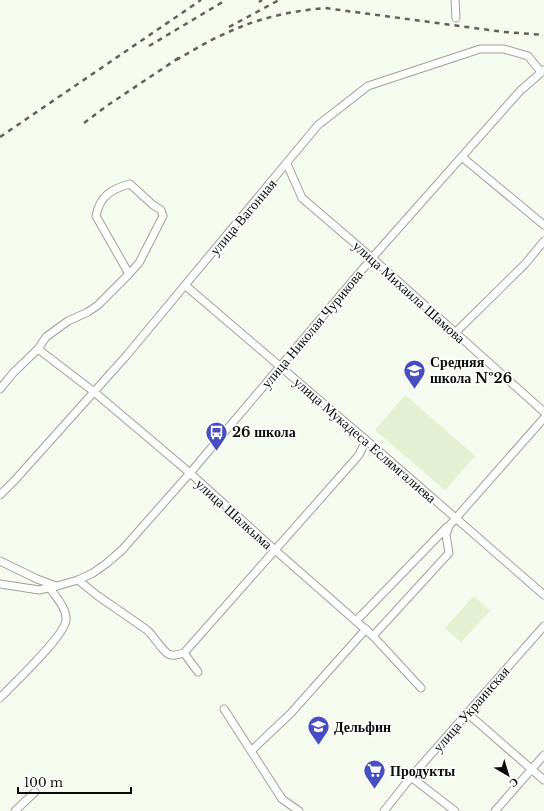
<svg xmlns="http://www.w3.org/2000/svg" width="544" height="811" font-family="'Libre Baskerville',serif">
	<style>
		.green { fill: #e3f0d1 }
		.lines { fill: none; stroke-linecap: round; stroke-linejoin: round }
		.minor-casing { stroke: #9da297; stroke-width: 9 }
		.minor { stroke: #fff; stroke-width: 7 }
		.rail { stroke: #60635c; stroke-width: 2.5; stroke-dasharray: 5 5; stroke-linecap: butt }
		.labels { text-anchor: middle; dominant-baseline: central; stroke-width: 3.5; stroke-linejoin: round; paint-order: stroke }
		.street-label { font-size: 14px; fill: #0a0c08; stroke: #fff }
		.poi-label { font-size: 14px; font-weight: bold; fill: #0a0c08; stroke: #fff; text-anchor: start }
	</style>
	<rect width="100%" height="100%" fill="#f6fbef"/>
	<!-- green -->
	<g class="green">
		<path d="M405,395L475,456L445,490L375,430Z"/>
		<path d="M474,596L490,611L461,642L445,628Z"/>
	</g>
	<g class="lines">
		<defs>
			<g id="minor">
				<path d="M455,0L456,18"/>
				<path d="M462,157L544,225"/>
				<path d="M287,164L302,198L372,258L544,412"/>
				<path d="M186,286L366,440L544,595"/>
				<path d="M455,333L525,264L544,241"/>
				<path d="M38,349L93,391L190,473L275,550L373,636L421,688"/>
				<path d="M0,389L13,373L38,349L46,337L68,321L88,312L98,305L129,274L139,263L163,216L161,210L153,205L130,184C111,189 100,196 96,216L129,274"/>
				<path d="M0,495L15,480L127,355L318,125L368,86L480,49H504L528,56L541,72"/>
				<path d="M0,561L37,579L56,586"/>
				<path d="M78,580L98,596L147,630C154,636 164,654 171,655C175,656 180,654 184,653L198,672"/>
				<path d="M0,584L39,590L57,586L78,580L93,573L107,563L122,550L190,473L372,258L520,91L544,70"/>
				<path d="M356,621L447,527"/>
				<path d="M373,636L449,553L446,535L449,526L544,418"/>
				<path d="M184,653L359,455L366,440"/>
				<path d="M0,698C13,684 65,636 66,620C67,608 55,596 49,587"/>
				<path d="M224,709L282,799L299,811"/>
				<path d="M467,713L544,780"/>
				<path d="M251,751L291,713L366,629"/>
				<path d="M411,777L455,811"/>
				<path d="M15,811L35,792"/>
				<path d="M384,811L411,777L544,626"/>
				<path d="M495,811L544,755"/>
			</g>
		</defs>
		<!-- minor casing -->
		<use href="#minor" class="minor-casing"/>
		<!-- minor -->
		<use href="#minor" class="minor"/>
		<!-- rail -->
		<g class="rail">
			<path d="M259,2L262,0"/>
			<path d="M229,27L279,0"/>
			<path d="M149,46L226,0"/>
			<path d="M176,60C191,52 206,42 222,35C255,19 289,11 325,8L504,32L544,35"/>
			<path d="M84,123L108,105L180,57"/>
			<path d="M0,137L201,0"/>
		</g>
	</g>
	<!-- icons -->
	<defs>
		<symbol id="school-pin" viewBox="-11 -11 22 30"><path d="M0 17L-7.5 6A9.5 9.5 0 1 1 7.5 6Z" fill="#474dc2" stroke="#fff"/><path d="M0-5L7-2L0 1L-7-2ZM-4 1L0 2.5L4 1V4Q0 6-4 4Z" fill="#fff"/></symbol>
		<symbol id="bus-pin" viewBox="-11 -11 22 30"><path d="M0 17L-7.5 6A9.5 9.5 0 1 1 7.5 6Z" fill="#474dc2" stroke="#fff"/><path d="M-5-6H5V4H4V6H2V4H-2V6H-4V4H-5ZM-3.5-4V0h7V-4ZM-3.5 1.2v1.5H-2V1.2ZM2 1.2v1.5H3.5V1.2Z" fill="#fff"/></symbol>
		<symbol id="supermarket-pin" viewBox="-11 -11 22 30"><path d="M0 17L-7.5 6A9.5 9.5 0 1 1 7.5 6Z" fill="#474dc2" stroke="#fff"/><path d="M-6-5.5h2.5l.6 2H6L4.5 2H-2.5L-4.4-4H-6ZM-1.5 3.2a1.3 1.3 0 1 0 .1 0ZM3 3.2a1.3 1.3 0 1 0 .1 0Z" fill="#fff"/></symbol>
	</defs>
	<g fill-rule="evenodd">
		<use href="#school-pin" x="402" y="358" width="25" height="34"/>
		<use href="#bus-pin" x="204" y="420" width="25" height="34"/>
		<use href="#school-pin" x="306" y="714" width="25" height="34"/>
		<use href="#supermarket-pin" x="362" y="758" width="25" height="34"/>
	</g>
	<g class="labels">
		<!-- street labels -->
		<g class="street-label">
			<text transform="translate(243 217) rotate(-50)">улица Вагонная</text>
			<text transform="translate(409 292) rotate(42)">улица Михаила Шамова</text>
			<text transform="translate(312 329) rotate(-50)">улица Николая Чурикова</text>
			<text transform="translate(365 440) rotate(41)">улица Мукадеса Еслямгалиева</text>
			<text transform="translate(234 514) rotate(42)">улица Шалкыма</text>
			<text transform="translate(471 709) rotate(-49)">улица Украинская</text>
		</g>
		<!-- poi labels -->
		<g class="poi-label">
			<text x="430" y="362">Средняя<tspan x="430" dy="16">школа №26</tspan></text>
			<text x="232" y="432">26 школа</text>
			<text x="334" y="727">Дельфин</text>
			<text x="390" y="771">Продукты</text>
		</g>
	</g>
	<!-- north arrow -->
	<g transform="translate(508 775) rotate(142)" stroke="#ffffff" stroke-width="3" paint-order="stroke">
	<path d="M0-3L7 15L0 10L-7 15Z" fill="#0a0c08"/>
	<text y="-6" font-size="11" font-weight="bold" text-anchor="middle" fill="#0a0c08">С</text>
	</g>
	<!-- scale -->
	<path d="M18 787v6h113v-6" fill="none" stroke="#0a0c08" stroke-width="2"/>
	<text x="24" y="787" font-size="12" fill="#0a0c08" stroke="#ffffff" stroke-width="3" paint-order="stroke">100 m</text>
</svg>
